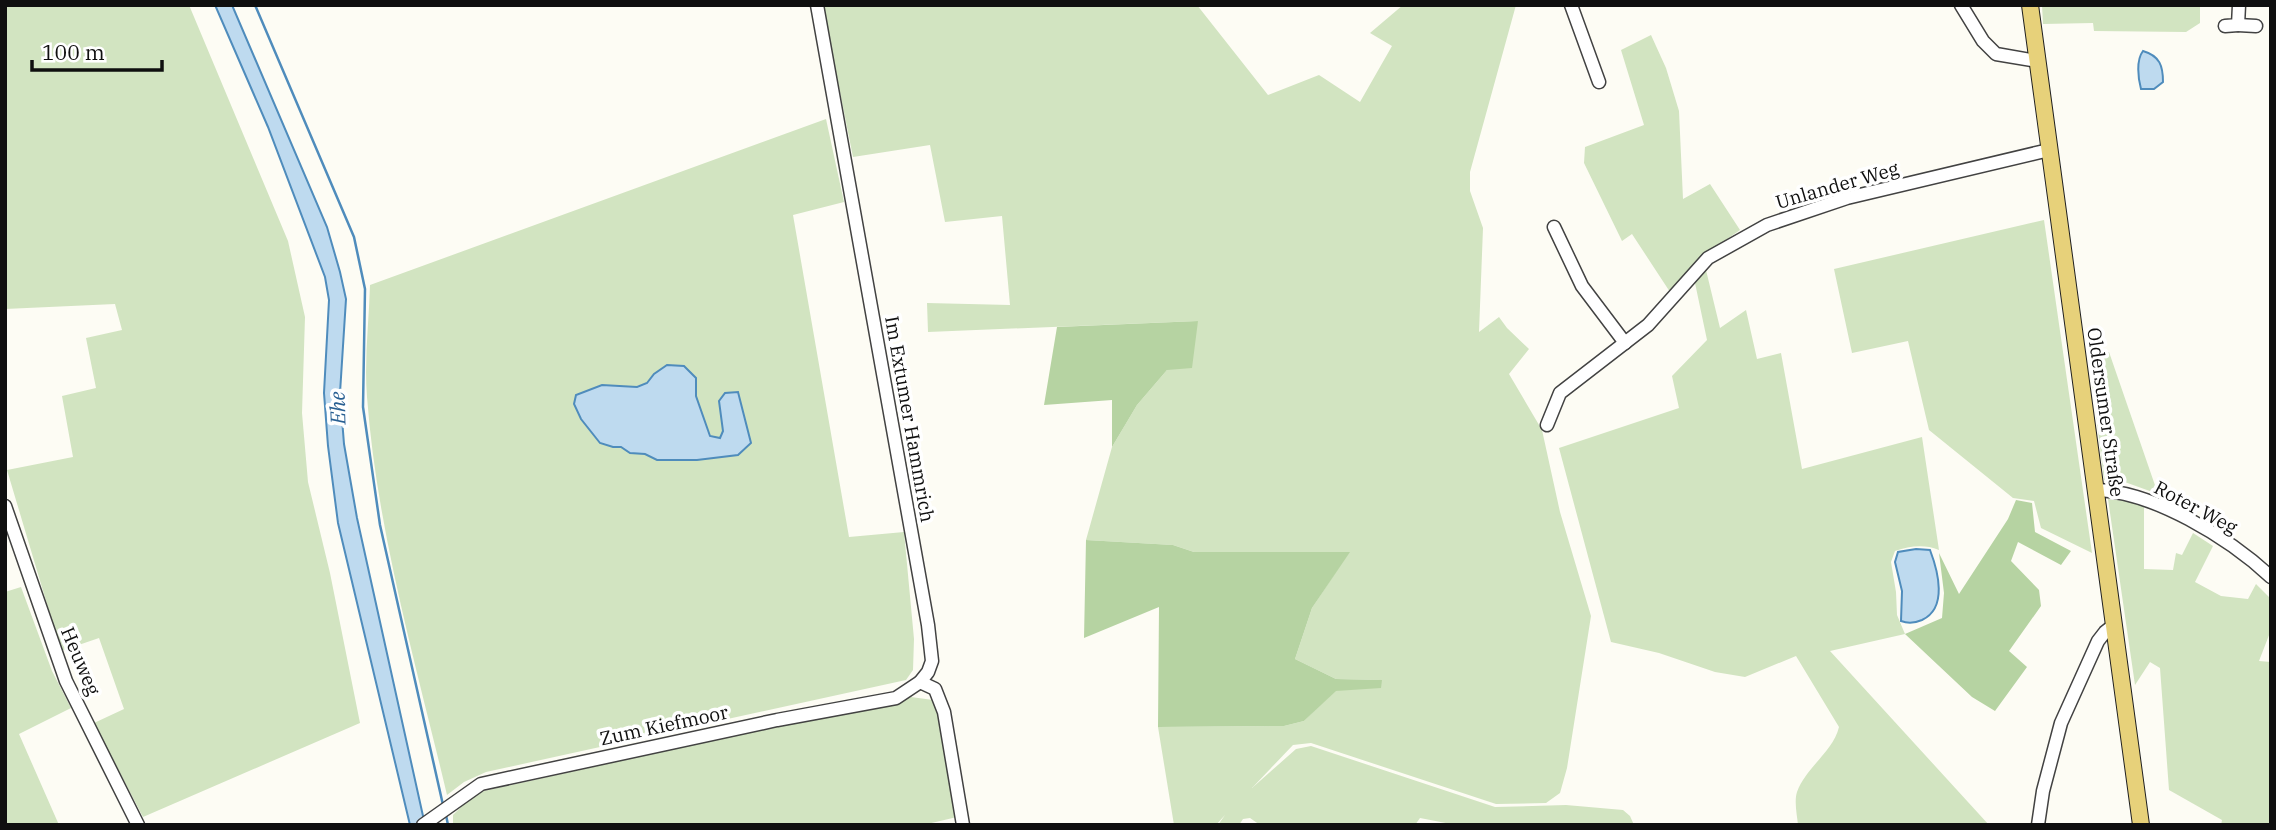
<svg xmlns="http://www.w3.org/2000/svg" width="2276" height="830" font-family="'IBM Plex Serif',serif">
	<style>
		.green { fill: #d2e4c1; fill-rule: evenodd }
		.forest { fill: #b6d3a2 }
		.water { fill: #bedaef; stroke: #4f8cbc; stroke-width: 2 }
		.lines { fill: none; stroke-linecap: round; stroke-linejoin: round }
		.stream { stroke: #4f8cbc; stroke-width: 2.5 }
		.minor-casing { stroke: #424242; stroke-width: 15 }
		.major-casing { stroke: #202020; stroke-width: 18 }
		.minor { stroke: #fff; stroke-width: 12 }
		.major { stroke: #e7d17a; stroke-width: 16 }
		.labels { text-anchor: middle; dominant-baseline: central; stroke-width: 7; stroke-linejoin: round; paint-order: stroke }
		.street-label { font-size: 19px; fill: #0f0f0f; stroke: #fff }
		.water-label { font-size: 21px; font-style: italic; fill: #285f92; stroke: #fff }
	</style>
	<rect width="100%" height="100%" fill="#fdfcf4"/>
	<!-- green -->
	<g class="green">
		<path d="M5,5H189L288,241L305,317L302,413L308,482L330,573L360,723L143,817L94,723L124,709L99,638L61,651L7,470L73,457L62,396L96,388L86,338L122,330L115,304L5,309Z"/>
		<path d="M831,5H1197L1268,95L1319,75L1360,102L1392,46L1370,33L1403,5H1516L1470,172V191L1483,228L1479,332L1499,317L1507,328L1529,349L1509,374L1542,430L1560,512L1591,616L1567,768L1560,793L1546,803L1496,804L1311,743L1293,745L1252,788L1296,749L1311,746L1495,807L1566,805L1623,810L1630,816L1634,825H1456L1420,818L1415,825H1260L1250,818L1243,819L1239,825H1218L1225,815L1216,825H1174L1158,727L1284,726L1304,721L1335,691L1381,680L1336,679L1295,659L1312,608L1349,552H1194L1173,545L1086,540L1112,447L1137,405L1167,370L1198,321L928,332L927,303L1010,305L1002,216L945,222L930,145L853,157L823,7Z"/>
		<path d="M2042,5H2200V23L2186,32L2094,31L2093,23L2043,24Z"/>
		<path d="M1651,35L1666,68L1679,111L1683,199L1710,184L1740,230L1706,254L1670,292L1632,234L1622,241L1584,163L1585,147L1644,125L1621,50Z"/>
		<path d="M826,119L844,202L793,215L849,537L904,532L914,639L913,670L906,680L486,772L464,782L447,795C416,664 377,531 367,397C364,360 369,322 370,285ZM654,374L696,378V396L709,436L720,438L723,431L722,419L738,455L676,461L657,460L645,454L630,453L621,447H613L600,443L581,419L574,404L647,383Z"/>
		<path d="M2044,220L2092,553L2041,528L2034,501L2013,498L1929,430L1908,341L1852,353L1834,269Z"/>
		<path d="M1706,270L1720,328L1746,310L1757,359L1781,353L1802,469L1922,437L1939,550C1924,544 1910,546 1895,551L1891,562L1896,592L1897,615L1905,634L1830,651L1989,825H1798C1797,815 1794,801 1797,792C1806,767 1833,752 1839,727L1796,656L1745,677L1715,672L1659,653L1611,642L1559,448L1679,408L1672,376L1707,340L1695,283Z"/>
		<path d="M2109,352L2158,494L2122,481L2104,480L2089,357L2092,354Z"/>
		<path d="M2108,499L2144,503V569L2173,570L2176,553L2182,555L2193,533L2213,546L2195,582L2221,596L2248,599L2256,584L2271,599V630L2259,661L2271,662V825H2221L2222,820L2169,790L2160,668L2150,662L2135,685Z"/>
		<path d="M21,587L52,671L71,708L19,734L59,825H5V592Z"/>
		<path d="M911,697L933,700L939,713L957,817L923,825H453V815L468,800L484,791Z"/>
	</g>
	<!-- forest -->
	<g class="forest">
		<path d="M1198,321L1192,368L1167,370L1137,405L1112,447V400L1044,405L1057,327Z"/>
		<path d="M2016,500L2032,503L2035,532L2071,551L2061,565L2018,542L2011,561L2039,590L2041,606L2009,651L2027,667L1995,711L1972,697L1905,634L1942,618L1944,593L1939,553L1959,594L2008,519Z"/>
		<path d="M1086,540L1173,545L1194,552H1350L1312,608L1295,659L1336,679L1382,680L1381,688L1336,691L1304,721L1284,726L1158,727L1159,607L1084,638Z"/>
	</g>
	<!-- water -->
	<g class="water">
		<path d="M215,5H232L327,227L340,272L346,299L340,393L344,444L357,518L425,825H410L338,523L328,446L324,393L329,300L325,277L268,127Z"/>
		<path d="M2143,51C2160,56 2163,66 2163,82L2154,89H2141C2138,78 2136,60 2143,51Z"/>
		<path d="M667,365L684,366L696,378V396L710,436L720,438L723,431L719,401L725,393L738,392L751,443L738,455L697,460H657L645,454L630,453L621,447H613L600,443L581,419L574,404L576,395L602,385L637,387L647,383L654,374Z"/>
		<path d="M1916,549L1930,550C1938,571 1948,608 1922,620C1915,623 1909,624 1901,621L1902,591L1895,562L1898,552Z"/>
	</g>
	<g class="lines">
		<!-- stream -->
		<g class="stream">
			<path d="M255,5L354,237L365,289L363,407L380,525L443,805"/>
			<path d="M446,815L448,825"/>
		</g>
		<defs>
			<g id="minor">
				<path d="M1571,5L1599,82"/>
				<path d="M1961,5L1983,41L1996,54L2037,61"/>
				<path d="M2238,25L2256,26"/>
				<path d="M2225,26L2238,25L2239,5"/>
				<path d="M1554,227L1582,286L1625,343"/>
				<path d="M1547,425L1560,393L1648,325L1708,258L1767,225L1847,198L2049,150"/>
				<path d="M2095,490C2153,491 2229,538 2271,577"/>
				<path d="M5,506L66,681L138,825"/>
				<path d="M920,682L935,689L944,712L963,825"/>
				<path d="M423,825L481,784L777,720L896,698L920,682L928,672L932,661L928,625L817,5"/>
				<path d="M2038,825L2043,791L2061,723L2098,641L2105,632L2114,625"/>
			</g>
			<path id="major" d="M2030,5L2141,825"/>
		</defs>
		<!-- minor casing -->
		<use href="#minor" class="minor-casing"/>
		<!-- major casing -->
		<use href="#major" class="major-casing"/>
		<!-- minor -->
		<use href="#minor" class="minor"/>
		<!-- major -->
		<use href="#major" class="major"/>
	</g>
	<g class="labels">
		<!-- street labels -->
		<g class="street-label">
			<text transform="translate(1837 185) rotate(-16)">Unlander Weg</text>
			<text transform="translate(2106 412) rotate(82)">Oldersumer Straße</text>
			<text transform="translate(910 419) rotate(80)">Im Extumer Hammrich</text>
			<text transform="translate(2196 507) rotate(28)">Roter Weg</text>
			<text transform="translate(81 661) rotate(67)">Heuweg</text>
			<text transform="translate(664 725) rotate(-12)">Zum Kiefmoor</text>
		</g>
		<!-- water labels -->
		<g class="water-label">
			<text transform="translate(337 408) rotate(-92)">Ehe</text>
		</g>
	</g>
	<!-- border -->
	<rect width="2276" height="830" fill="none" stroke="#0f0f0f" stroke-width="14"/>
	<!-- scale -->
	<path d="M32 60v10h130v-10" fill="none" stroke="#0f0f0f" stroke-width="3.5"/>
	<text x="42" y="60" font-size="21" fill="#0f0f0f" stroke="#ffffff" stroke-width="5" paint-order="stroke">100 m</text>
</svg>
